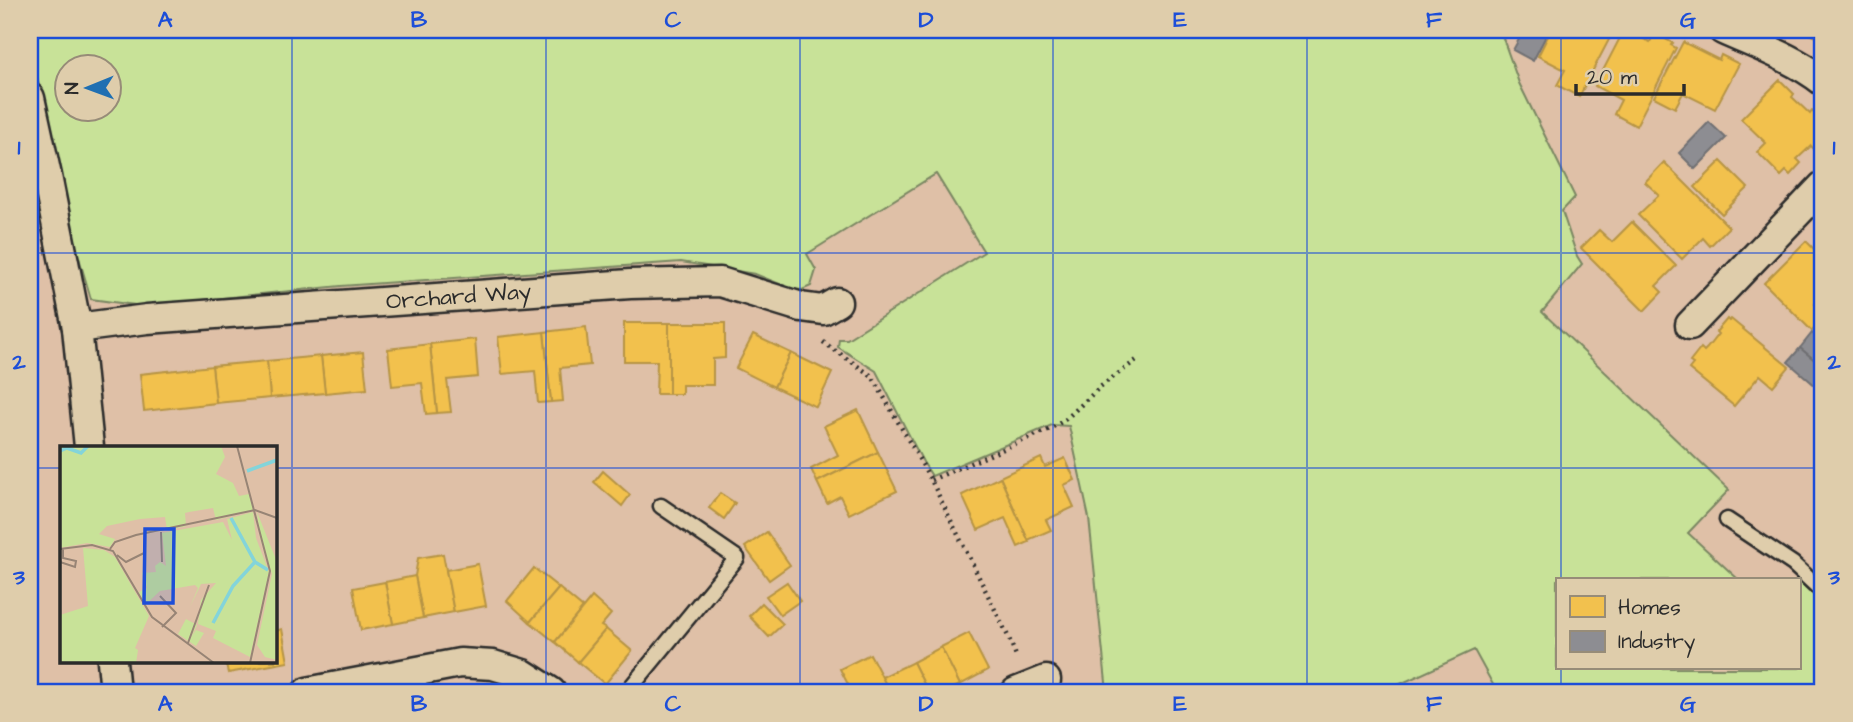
<svg xmlns="http://www.w3.org/2000/svg" width="1853" height="722" font-family="'Architects Daughter',sans-serif">
	<style>
		.green { fill: #c8e298; stroke: #7a8662; stroke-width: 2; fill-rule: evenodd }
		.homes { fill: #f2c14e; stroke: #b69444; stroke-width: 2 }
		.industry { fill: #8d8d92; stroke: #707073; stroke-width: 2 }
		.lines { fill: none; stroke-linecap: round; stroke-linejoin: round }
		.lane-casing { stroke: #2b2b2b; stroke-width: 19 }
		.street-casing { stroke: #2b2b2b; stroke-width: 33 }
		.path { stroke: #2b2b2b; stroke-width: 4.5; stroke-dasharray: 2 5; stroke-linecap: butt }
		.lane { stroke: #dfcdab; stroke-width: 14 }
		.street { stroke: #dfcdab; stroke-width: 28 }
		.grid { fill: none; stroke: #1d4ed8; stroke-width: 2; stroke-opacity: 0.55 }
		.labels { text-anchor: middle; dominant-baseline: central; stroke-width: 7; stroke-linejoin: round; paint-order: stroke }
		.street-label { font-size: 23px; fill: #2b2b2b; stroke: #dfcdab }
		.inset-river { fill: none; stroke: #83d4da; stroke-width: 3.5 }
		.inset-road { fill: none; stroke: #978475; stroke-width: 2 }
		.view { fill: #1d4ed8; fill-opacity: 0.15; stroke: #1d4ed8; stroke-width: 3.5 }
		.inset-edge { fill: none; stroke: #2b2b2b; stroke-width: 3.5 }
		.neatline { fill: none; stroke: #1d4ed8; stroke-width: 2.5 }
		.grid-label { font-size: 23px; text-anchor: middle; font-weight: bold; fill: #1d4ed8 }
	</style>
	<rect width="100%" height="100%" fill="#dfc0a7"/>
	<filter id="ink" filterUnits="userSpaceOnUse"><feTurbulence type="fractalNoise" baseFrequency=".0143" numOctaves="2"/><feDisplacementMap in="SourceGraphic" scale="14" xChannelSelector="R" yChannelSelector="G"/><feConvolveMatrix kernelMatrix="1 2 1 2 8 2 1 2 1" color-interpolation-filters="sRGB"/></filter>
	<g filter="url(#ink)">
		<!-- green -->
		<path class="green" d="M30,30H1500L1519,83L1575,197L1562,211L1577,256L1582,264L1542,312L1729,490L1688,533L1739,580H1557V668H1799V581L1823,604V692H1497L1474,650L1383,692H1107L1089,518L1069,426L1052,425L932,476L923,462L876,371L838,347L839,339H847L984,252L936,174L807,254L816,270L811,286L802,290L792,289L755,274L681,262L341,286L142,306L91,299L77,251L30,47ZM66,66H108V108H66Z"/>
		<!-- homes -->
		<g class="homes">
			<path d="M1551,30H1614L1579,97L1557,85L1565,70L1538,56Z"/>
			<path d="M1624,30L1650,42L1653,36L1656,38L1658,35L1673,43L1671,45L1676,48L1636,126L1614,114L1621,100L1595,86Z"/>
			<path d="M1799,30H1823V40L1809,34Z"/>
			<path d="M1683,42L1719,60L1721,55L1739,64L1715,109L1683,93L1675,108L1654,97Z"/>
			<path d="M1780,80L1794,94L1792,97L1810,114L1812,111L1823,121L1821,126L1823,128V142L1815,150L1811,146L1797,159L1801,163L1790,175L1786,171L1781,176L1757,152L1766,143L1741,119Z"/>
			<path d="M1721,161L1748,188L1722,214L1695,187Z"/>
			<path d="M1664,162L1729,227L1710,246L1703,238L1682,259L1638,215L1659,195L1645,182Z"/>
			<path d="M1632,222L1676,266L1656,286L1662,292L1644,311L1581,248L1599,230L1612,242Z"/>
			<path d="M1806,241L1823,258V296L1815,304L1823,312V320L1812,331L1764,283Z"/>
			<path d="M1727,319L1729,321L1731,319L1789,367L1773,386L1760,375L1734,406L1689,369L1693,364L1690,362L1701,348L1704,351L1707,348L1718,334L1716,332Z"/>
			<path d="M624,323H669V394H656L657,361H624Z"/>
			<path d="M669,323H725V358L713,359V385H682V394H669Z"/>
			<path d="M586,327L590,365L560,368L563,401L551,402L544,332Z"/>
			<path d="M544,332L551,402L538,403L535,371L502,374L498,337Z"/>
			<path d="M753,335L791,353L774,387L736,368Z"/>
			<path d="M475,339L478,377L447,380L451,412L437,413L430,344Z"/>
			<path d="M430,344L437,413L426,414L422,383L392,386L388,349Z"/>
			<path d="M363,352L367,389L325,393L321,356Z"/>
			<path d="M791,353L832,373L816,407L774,387Z"/>
			<path d="M321,356L325,393L270,398L267,361Z"/>
			<path d="M267,361L270,398L216,403L212,366Z"/>
			<path d="M212,366L216,403L144,411L140,374Z"/>
			<path d="M858,410L878,452L817,482L811,469L838,455L824,426Z"/>
			<path d="M878,452L897,491L849,514L840,496L827,503L817,482Z"/>
			<path d="M1041,458L1045,467L1065,458L1075,480L1064,485L1074,507L1046,520L1051,530L1028,540L1000,477Z"/>
			<path d="M603,471L630,495L622,506L594,482Z"/>
			<path d="M1000,477L1029,542L1018,547L1005,518L978,530L962,495Z"/>
			<path d="M720,493L735,503L724,519L709,508Z"/>
			<path d="M767,532L790,565L769,580L745,547Z"/>
			<path d="M443,554L454,612L423,618L415,576L418,558Z"/>
			<path d="M478,564L486,606L454,612L446,570Z"/>
			<path d="M534,568L559,588L530,622L507,601Z"/>
			<path d="M415,576L423,618L393,624L385,582Z"/>
			<path d="M385,582L393,624L361,630L353,588Z"/>
			<path d="M787,582L800,601L780,615L766,596Z"/>
			<path d="M559,588L583,608L555,642L530,622Z"/>
			<path d="M592,597L611,614L601,626L606,629L578,662L555,642Z"/>
			<path d="M762,603L783,624L769,637L749,616Z"/>
			<path d="M282,629L288,662L228,673L225,661H275V631Z"/>
			<path d="M606,629L632,651L605,684L578,662Z"/>
			<path d="M969,633L988,670L960,685L941,647Z"/>
			<path d="M941,647L960,685L945,692H928L913,662Z"/>
			<path d="M870,654L882,677L890,692H852L840,669Z"/>
			<path d="M913,662L928,692H890L882,677Z"/>
		</g>
		<!-- industry -->
		<g class="industry">
			<path d="M1524,30H1549L1533,61L1513,50Z"/>
			<path d="M1709,122L1726,138L1695,169L1679,153Z"/>
			<path d="M1812,333L1823,342V367L1800,348Z"/>
			<path d="M1800,348L1823,367V380L1817,387L1788,362Z"/>
		</g>
		<g class="lines">
			<defs>
				<g id="lane">
					<path d="M1727,520L1793,564L1823,592"/>
					<path d="M627,692L737,558L661,506"/>
				</g>
				<g id="street">
					<path d="M1723,30C1756,45 1794,58 1823,81"/>
					<path d="M30,98L47,176L77,328L89,447"/>
					<path d="M1690,325L1823,186"/>
					<path id="s1" d="M77,328L147,319L630,284L720,282L801,307L823,310L837,302"/>
					<path d="M112,661L115,692"/>
					<path d="M307,692L460,663L493,665L523,674L551,692"/>
					<path d="M1016,692L1046,680"/>
				</g>
			</defs>
			<!-- lane casing -->
			<use href="#lane" class="lane-casing"/>
			<!-- street casing -->
			<use href="#street" class="street-casing"/>
			<!-- path -->
			<g class="path">
				<path d="M823,342L872,376L931,480L1008,636L1017,658"/>
				<path d="M931,480L1048,430L1066,419L1100,387L1138,359"/>
			</g>
			<!-- lane -->
			<use href="#lane" class="lane"/>
			<!-- street -->
			<use href="#street" class="street"/>
		</g>
	</g>
	<!-- grid -->
	<path class="grid" d="M292,30V692M546,30V692M800,30V692M1053,30V692M1307,30V692M1561,30V580M30,253H1823M30,468H61M275,468H1823M1561,668V692"/>
	<g class="labels">
		<!-- street labels -->
		<g class="street-label">
			<text stroke="none"><textPath href="#s1" startOffset="383">Orchard Way</textPath></text>
		</g>
	</g>
	<!-- overview -->
	<g transform="translate(60 446)">
		<rect width="217" height="217" fill="#dfc0a7"/>
		<path d="M0,0H161L165,11L156,28L173,37L179,50L189,48L193,64L156,74L153,62L129,66L125,67L126,80L107,84L105,71L80,73L47,80L39,88L55,93L50,101L27,97L0,102ZM193,66L196,92L209,126L190,211L153,192L156,185L138,178L141,154L156,137L141,138L130,161L138,142L135,139L100,145L85,159L79,146L87,142L82,127L96,126L95,120L100,116L106,120L102,87L163,76L172,94L167,73ZM197,66L217,116V214L205,211L197,199L212,128L200,92ZM23,102L44,104L55,111L89,170L75,202L78,204L76,217H0V169L28,160ZM126,173L137,179L131,191L136,184L144,187L136,200L118,188Z" fill="#c8e298"/>
		<path class="inset-river" d="M0,5L7,2L21,7L28,0M187,25L217,14M171,72L195,116L208,124M153,177L173,140L195,116"/>
		<path class="inset-road" d="M177,0L210,125L190,217M101,86L102,116M0,103L32,99L53,105L92,171L154,217M50,103L55,96L76,89L195,64L217,72M57,109L66,116L84,107L85,87M0,116L15,121L16,115L3,112V103M100,150L116,167L102,181M128,197L149,139"/>
		<path class="view" d="M85,83H114L113,157H84Z"/>
		<rect width="217" height="217" class="inset-edge"/>
	</g>
	<!-- margin -->
	<rect width="1853" height="722" fill="none" stroke="#dfcdab" stroke-width="77"/>
	<!-- legend -->
	<rect x="1556" y="578" width="245" height="91" fill="#dfcdab" stroke="#978c78" stroke-width="2"/>
	<rect x="1570" y="596" width="35" height="21" fill="#f2c14e" stroke="#978c78" stroke-width="2"/>
	<text x="1618" y="614" font-size="21" fill="#2b2b2b">Homes</text>
	<rect x="1570" y="631" width="35" height="21" fill="#8d8d92" stroke="#978c78" stroke-width="2"/>
	<text x="1618" y="648" font-size="21" fill="#2b2b2b">Industry</text>
	<!-- north arrow -->
	<g transform="translate(88 88) rotate(269)"><circle r="33" fill="#dfcdab" stroke="#978c78" stroke-width="2"/>
	<path d="M0-5L12 26L0 18L-12 26Z" fill="#1f6fb2"/>
	<text y="-10" font-size="19" font-weight="bold" text-anchor="middle" fill="#2b2b2b">N</text>
	</g>
	<!-- scale -->
	<path d="M1576 84v10h108v-10" fill="none" stroke="#2b2b2b" stroke-width="3.5"/>
	<text x="1587" y="84" font-size="21" fill="#2b2b2b" stroke="#dfcdab" stroke-width="5" paint-order="stroke">20 m</text>
	<rect x="38" y="38" width="1776" height="646" class="neatline"/>
	<g class="grid-label">
		<text x="165" y="27">A</text>
		<text x="419" y="27">B</text>
		<text x="673" y="27">C</text>
		<text x="926" y="27">D</text>
		<text x="1180" y="27">E</text>
		<text x="1434" y="27">F</text>
		<text x="1688" y="27">G</text>
		<text x="19" y="154">1</text>
		<text x="1834" y="154">1</text>
		<text x="19" y="369">2</text>
		<text x="1834" y="369">2</text>
		<text x="19" y="584">3</text>
		<text x="1834" y="584">3</text>
		<text x="165" y="711">A</text>
		<text x="419" y="711">B</text>
		<text x="673" y="711">C</text>
		<text x="926" y="711">D</text>
		<text x="1180" y="711">E</text>
		<text x="1434" y="711">F</text>
		<text x="1688" y="711">G</text>
	</g>
</svg>
